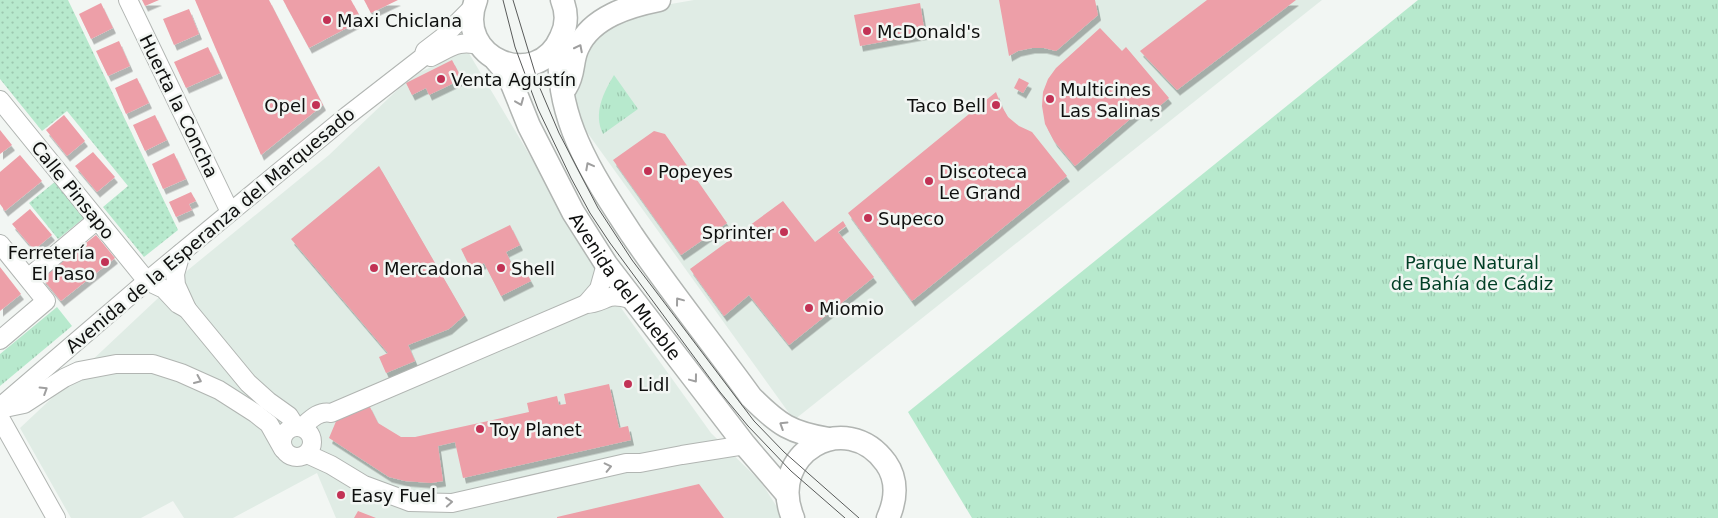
<svg xmlns="http://www.w3.org/2000/svg" width="1718" height="518" font-family="'DejaVu Sans',sans-serif">
	<style>
		.built { fill: #e0ece5 }
		.grass { fill: url(#grass-dots) }
		.park { fill: url(#park-tufts) }
		.building { fill: #ed9fa8; filter: url(#shadow) }
		.lines { fill: none; stroke-linecap: round; stroke-linejoin: round }
		.minor-casing { stroke: #b1b5b2; stroke-width: 20 }
		.major-casing { stroke: #b1b5b2; stroke-width: 25 }
		.minor { stroke: #fff; stroke-width: 18 }
		.major { stroke: #fff; stroke-width: 22 }
		.tram { stroke: #585a59; stroke-width: 1 }
		.oneway { stroke: #9f9f9f }
		.poi-dot { fill: #c23255; stroke: #f2f6f3; stroke-width: 2 }
		.labels { text-anchor: middle; dominant-baseline: central; stroke-width: 5; stroke-linejoin: round; paint-order: stroke }
		.poi-label { font-size: 18px; fill: #0e0f0e; stroke: #f2f6f3; text-anchor: start }
		.street-label { font-size: 18px; fill: #0e0f0e; stroke: #f2f6f3 }
		.park-label { font-size: 18px; fill: #003e25; stroke: #f2f6f3 }
	</style>
	<defs>
		<pattern id="grass-dots" width="8" height="8" patternUnits="userSpaceOnUse" patternTransform="scale(1.25)"><rect width="8" height="8" fill="#b7e9cd"/><path d="M2 2h.1M6 6h.1" fill="none" stroke="#9cc7af" stroke-width="1.8" stroke-linecap="round"/></pattern>
		<pattern id="park-tufts" width="24" height="20" patternUnits="userSpaceOnUse" patternTransform="scale(1.25)"><rect width="24" height="20" fill="#b7e9cd"/><path d="M3 7l-1-3M5 7V3M7 7l1-3M15 17l-1-3M17 17v-4M19 17l1-3" fill="none" stroke="#9cc7af"/></pattern>
		<filter id="shadow"><feDropShadow dx="3" dy="5.5" stdDeviation="0" flood-color="#0004"/></filter>
	</defs>
	<rect width="100%" height="100%" fill="#f2f6f3"/>
	<!-- built -->
	<g class="built">
		<path d="M694,0H1322L794,420L579,121L575,101L577,70L593,36L636,10Z"/>
		<path d="M467,50L619,305L711,433L761,482L784,518H336L317,473L233,518H184L173,501L141,518H71L20,428L188,270L329,155L412,76Z"/>
	</g>
	<!-- grass -->
	<g class="grass">
		<path d="M0,0H68L178,230L144,257L103,207L128,186L67,111L42,131L0,79Z"/>
		<path d="M56,181L85,217L58,239L29,203Z"/>
	</g>
	<!-- park -->
	<g class="park">
		<path d="M1418,0H1718V518H972L908,412Z"/>
		<path d="M614,75L638,109L603,134C593,114 603,93 614,75Z"/>
		<path d="M57,307L72,326L0,386V354Z"/>
	</g>
	<!-- building -->
	<g class="building">
		<path d="M142,0H159L145,6Z"/>
		<path d="M195,0H269L323,105L261,155Z"/>
		<path d="M283,0H351L362,20L309,48Z"/>
		<path d="M364,0H398L371,13Z"/>
		<path d="M999,0H1095L1098,15L1056,51L1044,48H1032L1018,51L1009,56Z"/>
		<path d="M1207,0H1296L1177,90L1140,51Z"/>
		<path d="M101,3L113,28L91,39L79,14Z"/>
		<path d="M920,3L925,34L860,46L854,15Z"/>
		<path d="M189,9L199,34L174,45L163,19Z"/>
		<path d="M1100,28L1122,51L1126,47L1169,98L1148,116L1142,109L1075,166L1054,141L1045,124L1042,106L1043,92L1048,79L1056,68Z"/>
		<path d="M119,41L130,66L108,76L96,51Z"/>
		<path d="M208,47L220,73L186,88L174,62Z"/>
		<path d="M452,60L462,79L429,95L426,88L412,95L406,83Z"/>
		<path d="M137,78L149,103L126,114L115,88Z"/>
		<path d="M1019,78L1029,83L1023,93L1014,88Z"/>
		<path d="M996,92L1001,105L1008,117L1019,126L1032,132L1067,176L912,301L848,213Z"/>
		<path d="M64,115L85,141L67,156L46,130Z"/>
		<path d="M155,115L167,140L145,151L133,125Z"/>
		<path d="M0,130L12,145L0,154Z"/>
		<path d="M654,131L665,134L727,223L681,255L613,160Z"/>
		<path d="M93,152L115,177L97,192L75,166Z"/>
		<path d="M174,153L186,179L163,189L152,164Z"/>
		<path d="M20,155L42,181L5,211L0,204V172Z"/>
		<path d="M379,166L465,315L449,329L408,345L415,361L386,373L379,357L388,353L291,239Z"/>
		<path d="M191,192L196,201L189,204L192,210L176,217L169,202Z"/>
		<path d="M783,201L815,242L843,221L846,226L838,232L874,277L789,345L749,295L724,316L690,269Z"/>
		<path d="M30,209L52,235L34,250L12,224Z"/>
		<path d="M510,225L520,245L506,252L514,269L522,265L531,281L501,296L484,263L471,269L461,249Z"/>
		<path d="M96,235L115,258L61,301L42,278Z"/>
		<path d="M0,267L21,294L0,311Z"/>
		<path d="M609,384L619,428L628,426L631,440L463,478L455,442L438,446L443,481L431,483L405,481L389,477L329,438L337,419L369,405L378,423L401,437H415L529,412L527,403L557,396L559,405L566,404L564,394Z"/>
		<path d="M699,484L724,518H557V517Z"/>
		<path d="M358,511L376,518H354Z"/>
	</g>
	<g class="lines">
		<defs>
			<g id="minor">
				<path d="M128,0L230,212"/>
				<path d="M431,57C450,48 459,39 481,46"/>
				<path d="M0,100L147,281L164,289L178,304L187,309"/>
				<path d="M0,244L46,301L0,340"/>
				<path d="M181,253L175,274L176,285L187,309L248,383L268,401L289,416L296,427"/>
				<path d="M28,278L97,220"/>
				<path d="M586,304L599,289L606,264"/>
				<path d="M0,407L147,281L347,116L423,57L425,51L442,38L473,7"/>
				<path d="M0,409L24,404L64,378L79,371L116,364H153L181,373L219,390L255,413L269,424L283,449"/>
				<path d="M0,418L56,518"/>
				<circle cx="297" cy="442" r="15"/>
				<path d="M302,427C310,420 319,410 331,413L586,304C596,304 601,300 610,297C618,295 626,298 634,300"/>
				<path d="M307,454L331,465L364,485L410,502L452,503L626,463H640L682,455L745,445"/>
			</g>
			<g id="major">
				<path d="M476,0C453,58 537,93 561,37C567,25 567,12 562,0"/>
				<path d="M561,39C551,114 593,176 632,235C670,291 712,343 751,397C779,425 791,433 829,439"/>
				<path id="s1" d="M496,60L508,74L529,126L573,212L606,264L745,445L787,494"/>
				<path d="M566,87C575,73 571,61 578,47C592,17 629,6 659,0"/>
				<path d="M793,518C766,454 846,407 886,463C898,480 896,500 888,518"/>
			</g>
		</defs>
		<!-- minor casing -->
		<use href="#minor" class="minor-casing"/>
		<!-- major casing -->
		<use href="#major" class="major-casing"/>
		<!-- minor -->
		<use href="#minor" class="minor"/>
		<!-- major -->
		<use href="#major" class="major"/>
		<!-- tram -->
		<g class="tram">
			<path d="M503,0L515,47L538,109L571,178L590,213L610,243L720,392L748,426L791,471L845,518"/>
			<path d="M513,0L539,86L559,133L598,208L632,260L754,421L784,452L859,518"/>
		</g>
	</g>
	<!-- one-way arrows -->
	<defs><path id="oneway-chevron" d="M-2-3.5L2.5 0L-2 3.5" fill="none" stroke-width="1.6" stroke-linecap="round" stroke-linejoin="round" transform="scale(1.25)"/></defs>
	<g class="oneway">
		<use href="#oneway-chevron" transform="translate(579 48) rotate(-63)"/>
		<use href="#oneway-chevron" transform="translate(520 102) rotate(68)"/>
		<use href="#oneway-chevron" transform="translate(589 166) rotate(-118)"/>
		<use href="#oneway-chevron" transform="translate(679 301) rotate(-127)"/>
		<use href="#oneway-chevron" transform="translate(694 379) rotate(53)"/>
		<use href="#oneway-chevron" transform="translate(198 380) rotate(24)"/>
		<use href="#oneway-chevron" transform="translate(44 390) rotate(-32)"/>
		<use href="#oneway-chevron" transform="translate(783 425) rotate(-148)"/>
		<use href="#oneway-chevron" transform="translate(608 467) rotate(-13)"/>
		<use href="#oneway-chevron" transform="translate(449 502) rotate(-4)"/>
	</g>
	<!-- markers -->
	<g class="poi-dot">
		<circle cx="327" cy="20" r="5"/>
		<circle cx="867" cy="31" r="5"/>
		<circle cx="441" cy="79" r="5"/>
		<circle cx="1050" cy="99" r="5"/>
		<circle cx="316" cy="105" r="5"/>
		<circle cx="996" cy="105" r="5"/>
		<circle cx="648" cy="171" r="5"/>
		<circle cx="929" cy="181" r="5"/>
		<circle cx="868" cy="218" r="5"/>
		<circle cx="784" cy="232" r="5"/>
		<circle cx="105" cy="262" r="5"/>
		<circle cx="374" cy="268" r="5"/>
		<circle cx="501" cy="268" r="5"/>
		<circle cx="809" cy="308" r="5"/>
		<circle cx="628" cy="384" r="5"/>
		<circle cx="480" cy="429" r="5"/>
		<circle cx="341" cy="495" r="5"/>
	</g>
	<g class="labels">
		<!-- poi labels -->
		<g class="poi-label">
			<text x="337" y="20">Maxi Chiclana</text>
			<text x="877" y="31">McDonald's</text>
			<text x="451" y="79">Venta Agustín</text>
			<text x="1060" y="89">Multicines<tspan x="1060" dy="21">Las Salinas</tspan></text>
			<text x="306" y="105" text-anchor="end">Opel</text>
			<text x="986" y="105" text-anchor="end">Taco Bell</text>
			<text x="658" y="171">Popeyes</text>
			<text x="939" y="171">Discoteca<tspan x="939" dy="21">Le Grand</tspan></text>
			<text x="878" y="218">Supeco</text>
			<text x="774" y="232" text-anchor="end">Sprinter</text>
			<text x="95" y="252" text-anchor="end">Ferretería<tspan x="95" dy="21">El Paso</tspan></text>
			<text x="384" y="268">Mercadona</text>
			<text x="511" y="268">Shell</text>
			<text x="819" y="308">Miomio</text>
			<text x="638" y="384">Lidl</text>
			<text x="490" y="429">Toy Planet</text>
			<text x="351" y="495">Easy Fuel</text>
		</g>
		<!-- street labels -->
		<g class="street-label">
			<text transform="translate(179 106) rotate(64)">Huerta la Concha</text>
			<text transform="translate(73 190) rotate(51)">Calle Pinsapo</text>
			<text transform="translate(210 230) rotate(-40)">Avenida de la Esperanza del Marquesado</text>
			<text stroke="none"><textPath href="#s1" startOffset="262">Avenida del Mueble</textPath></text>
		</g>
		<!-- park labels -->
		<g class="park-label">
			<text x="1472" y="262">Parque Natural<tspan x="1472" dy="21">de Bahía de Cádiz</tspan></text>
		</g>
	</g>
</svg>
